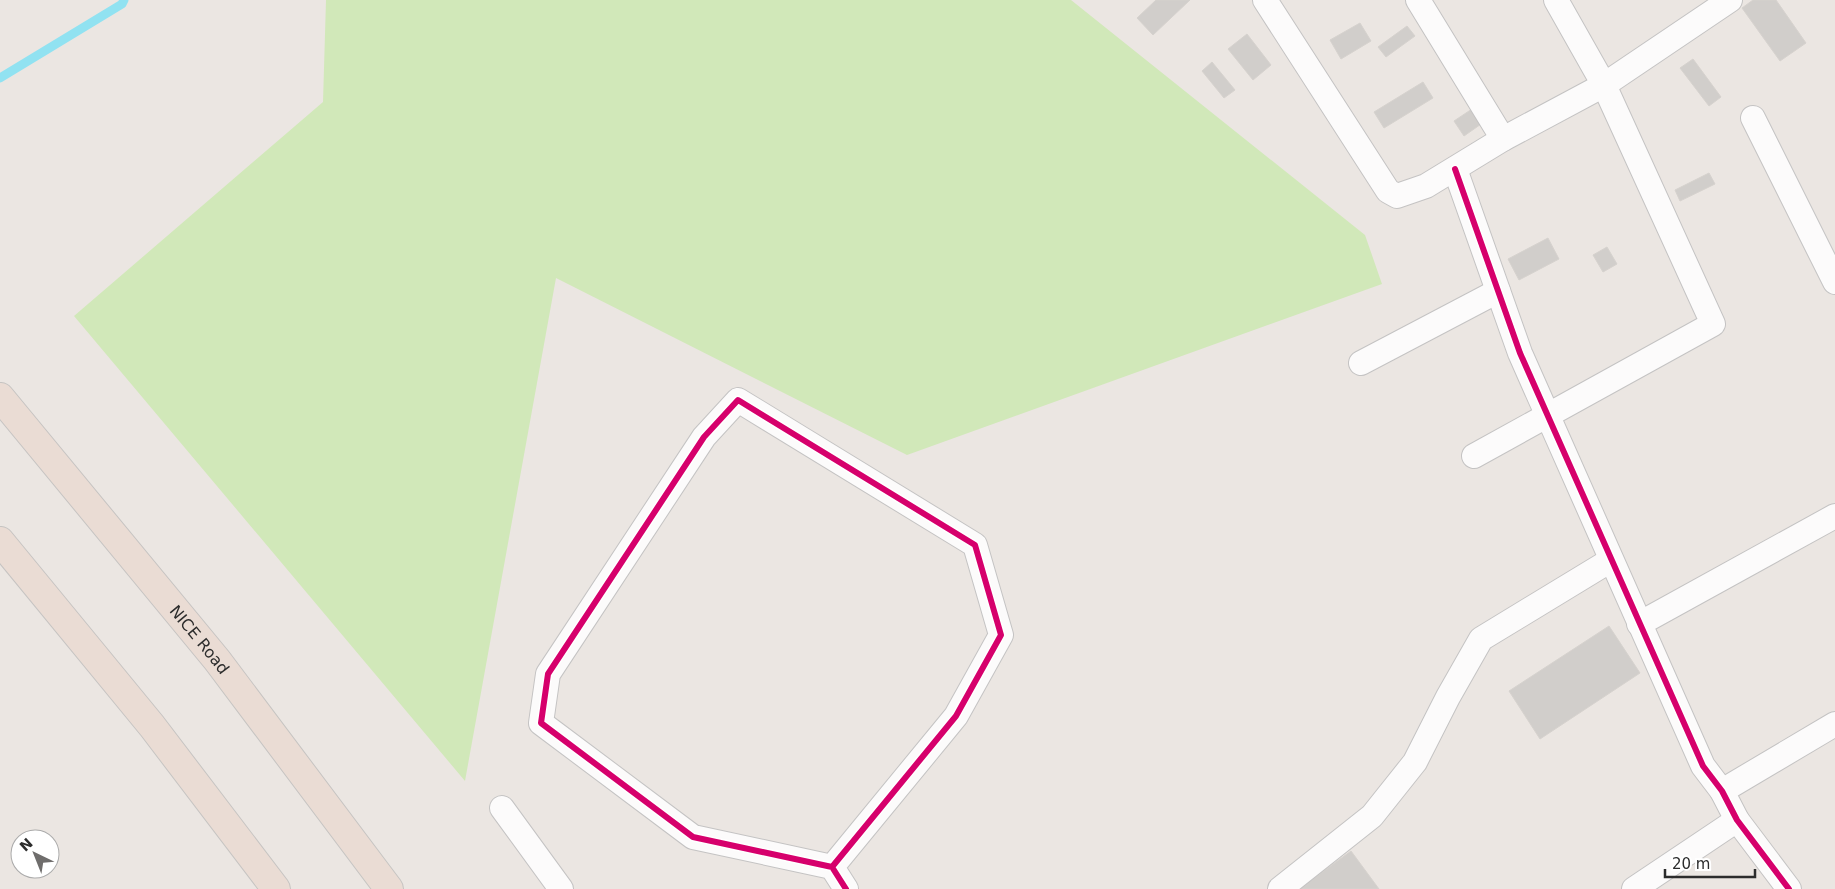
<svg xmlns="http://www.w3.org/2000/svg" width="1835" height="889" font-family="'DejaVu Sans',sans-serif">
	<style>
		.green { fill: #d1e8b9 }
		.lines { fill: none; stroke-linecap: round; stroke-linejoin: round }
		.stream { stroke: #91e2f1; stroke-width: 9 }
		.building { fill: #d1cecb; stroke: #d6d2ce }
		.minor-casing { stroke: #c4c3c3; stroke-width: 26 }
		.motorway-casing { stroke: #c6c4c2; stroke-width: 30 }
		.minor { stroke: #fcfbfb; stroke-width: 24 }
		.motorway { stroke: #eadcd4; stroke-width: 28 }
		.cycleway-casing { stroke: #fff; stroke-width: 9 }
		.cycleway { stroke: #d6006c; stroke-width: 6 }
		.labels { text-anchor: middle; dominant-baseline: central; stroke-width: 5; stroke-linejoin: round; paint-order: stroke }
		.street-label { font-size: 16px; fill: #2c2c2c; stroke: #fff }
	</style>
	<rect width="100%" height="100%" fill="#ebe6e2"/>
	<!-- green -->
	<path class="green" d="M326,0H1071L1365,235L1382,284L907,455L556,278L465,781L74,316L323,102Z"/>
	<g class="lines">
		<!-- stream -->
		<path class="stream" d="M0,78L122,4L124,0"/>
	</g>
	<!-- building -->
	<g class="building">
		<path d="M1156,0H1190L1153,35L1137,18Z"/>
		<path d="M1753,0H1776L1806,43L1780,61L1742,8Z"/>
		<path d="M1360,23L1371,41L1341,59L1330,40Z"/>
		<path d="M1407,26L1415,36L1386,57L1378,47Z"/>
		<path d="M1247,34L1271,65L1253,80L1228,49Z"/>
		<path d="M1693,59L1721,97L1709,106L1680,68Z"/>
		<path d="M1212,62L1235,90L1224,98L1202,71Z"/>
		<path d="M1423,82L1433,98L1384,128L1374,112Z"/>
		<path d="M1475,107L1484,122L1464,136L1454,121Z"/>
		<path d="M1709,173L1715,184L1680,201L1675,190Z"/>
		<path d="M1548,238L1559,259L1519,280L1508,259Z"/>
		<path d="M1607,247L1617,264L1603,272L1593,255Z"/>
		<path d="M1609,626L1640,673L1540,739L1509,691Z"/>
		<path d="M1351,851L1379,889H1299Z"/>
	</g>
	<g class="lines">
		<defs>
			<g id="minor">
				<path d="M1265,0L1388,191L1397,196L1426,186L1503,139L1604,85L1730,0"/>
				<path d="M1418,0L1503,139"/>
				<path d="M1753,118L1835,282"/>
				<path d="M1455,169L1520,353L1703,766L1722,791L1737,820L1789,889"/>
				<path d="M1361,363L1498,291"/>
				<path d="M1474,456L1713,324L1604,85L1556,0"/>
				<path d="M1639,624L1835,516"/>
				<path d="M1722,791L1835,724"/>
				<path d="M502,808L561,889"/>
				<path d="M832,867L956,716L1001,635L975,545L738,400L704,437L548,674L541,723L693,837L832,867L846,889"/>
				<path d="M1280,889L1372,816L1415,762L1448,697L1481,639L1611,560"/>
				<path d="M1634,889L1737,820"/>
			</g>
			<g id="motorway">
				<path id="s1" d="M0,397L217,660L389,889"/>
				<path d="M0,541L152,726L276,889"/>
			</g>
		</defs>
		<!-- minor casing -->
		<use href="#minor" class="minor-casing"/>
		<!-- motorway casing -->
		<use href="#motorway" class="motorway-casing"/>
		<!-- minor -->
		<use href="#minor" class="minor"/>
		<!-- motorway -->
		<use href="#motorway" class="motorway"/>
		<defs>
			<g id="cycleway">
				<path d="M1455,169L1520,353L1703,766L1722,791L1737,820L1789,889"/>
				<path d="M832,867L956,716L1001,635L975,545L738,400L704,437L548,674L541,723L693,837L832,867L846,889"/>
			</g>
		</defs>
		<!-- cycleway casing -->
		<use href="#cycleway" class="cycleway-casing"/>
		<!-- cycleway -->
		<use href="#cycleway" class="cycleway"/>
	</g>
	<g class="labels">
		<!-- street labels -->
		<g class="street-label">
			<text stroke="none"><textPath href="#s1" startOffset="314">NICE Road</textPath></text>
		</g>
	</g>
	<!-- north arrow -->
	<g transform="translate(35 854) rotate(317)"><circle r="24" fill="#ffffff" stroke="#ababab"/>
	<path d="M0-4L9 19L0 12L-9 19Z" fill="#6f6d6c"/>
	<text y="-8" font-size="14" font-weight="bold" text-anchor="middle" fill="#2c2c2c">N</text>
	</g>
	<!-- scale -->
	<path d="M1665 869v8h90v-8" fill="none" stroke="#2c2c2c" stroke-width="2.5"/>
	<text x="1672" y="869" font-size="15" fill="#2c2c2c" stroke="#ffffff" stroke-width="4" paint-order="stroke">20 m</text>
</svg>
